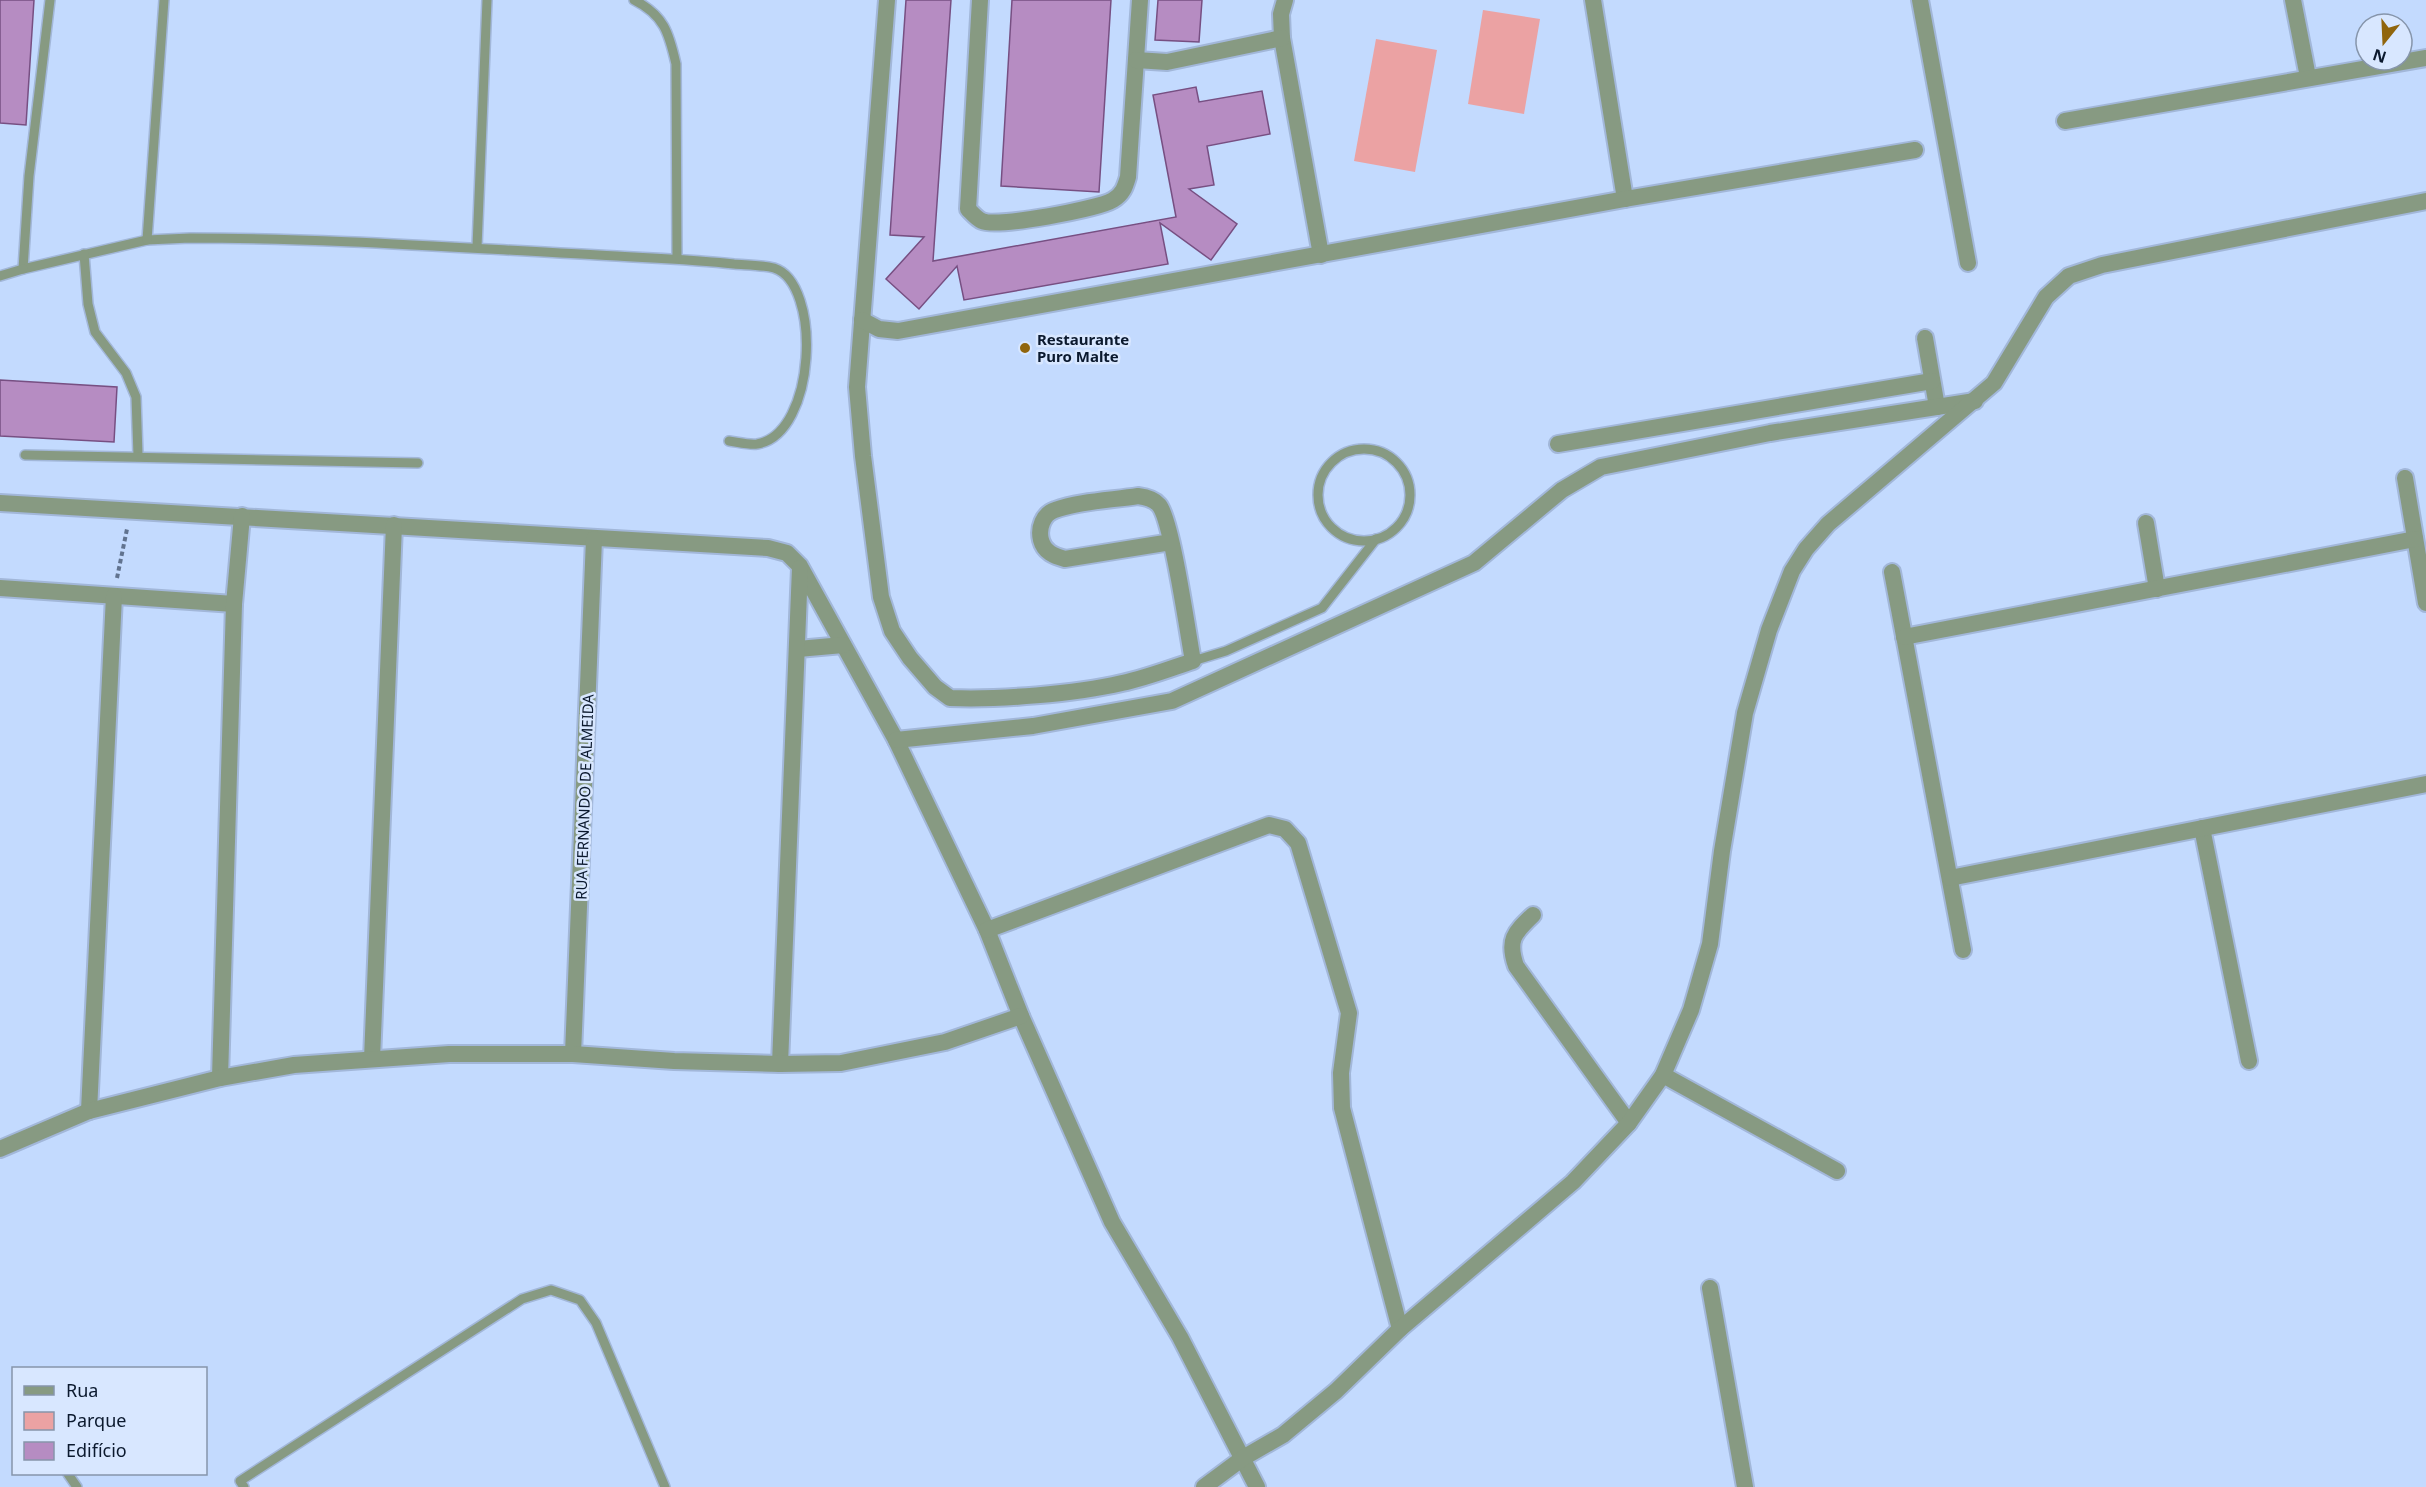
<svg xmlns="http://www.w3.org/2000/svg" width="2426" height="1487" font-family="'Noto Sans',sans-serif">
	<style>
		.green { fill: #eba2a3 }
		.building { fill: #b68cc2; stroke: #774f82; stroke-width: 1.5 }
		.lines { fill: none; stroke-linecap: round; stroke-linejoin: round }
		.service-casing { stroke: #a2b7d9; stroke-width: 12 }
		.minor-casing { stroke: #a2b7d9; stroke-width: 20 }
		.path { stroke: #61738f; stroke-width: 4; stroke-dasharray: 4.5 3; stroke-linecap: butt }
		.service { stroke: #879a82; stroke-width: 9 }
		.minor { stroke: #879a82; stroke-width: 16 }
		.poi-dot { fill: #90650d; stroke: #d8e7ff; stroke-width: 2 }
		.labels { text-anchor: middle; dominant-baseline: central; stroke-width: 5; stroke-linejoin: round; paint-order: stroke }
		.poi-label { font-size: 15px; font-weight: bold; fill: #0b192e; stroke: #d8e7ff; text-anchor: start }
		.street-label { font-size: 15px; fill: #0b192e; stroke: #d8e7ff }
	</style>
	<rect width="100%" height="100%" fill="#c3dafe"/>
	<!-- green -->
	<g class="green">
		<path d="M1483,10L1540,19L1524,114L1468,104Z"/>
		<path d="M1376,39L1437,50L1415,172L1354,161Z"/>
	</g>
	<!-- building -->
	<g class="building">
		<path d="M0,0H34L26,125L0,123Z"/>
		<path d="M906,0H951L933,261L1176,217L1153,95L1196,87L1199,102L1262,91L1270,134L1207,146L1214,185L1189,189L1237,224L1211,260L1160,223L1168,264L964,300L957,266L919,309L886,279L924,237L890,235Z"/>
		<path d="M1012,0H1111L1099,192L1001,186Z"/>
		<path d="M1158,0H1202L1199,42L1155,40Z"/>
		<path d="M0,380L117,387L114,442L0,436Z"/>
	</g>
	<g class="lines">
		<defs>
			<g id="service">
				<path d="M50,0L29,176L23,269L147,240L190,238C327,238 462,248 598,255C644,258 688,259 734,264C746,265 762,265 774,268C822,283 817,434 757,444C749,445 737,442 729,441"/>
				<path d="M634,0C664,15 669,33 676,64L677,258"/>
				<path d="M147,240L164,0"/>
				<path d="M477,247L487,0"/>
				<path d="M84,254L88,304L95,332L126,373L136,397L138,455"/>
				<path d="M0,276L23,269"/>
				<circle cx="1364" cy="495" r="46"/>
				<path d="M25,455L418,463"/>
				<path d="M1193,661L1226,651L1322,608L1376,539"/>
				<path d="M68,1474L77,1487"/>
				<path d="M244,1487L240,1481L522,1299L551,1290L580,1300L596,1323L665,1487"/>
			</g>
			<g id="minor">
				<path d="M887,0L857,387L863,456L881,597L892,631L910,658L935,687L950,698C998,700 1075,694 1122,683C1146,678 1169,669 1193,661C1188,635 1172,520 1159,505C1154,499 1146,497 1138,496C1113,500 1079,501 1055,510C1043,514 1038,528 1041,540C1044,552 1054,556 1065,559L1171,542"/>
				<path d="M980,0L968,209C972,213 977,219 982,221C997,228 1098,209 1113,200C1123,194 1125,187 1128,177L1140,0"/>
				<path d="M1285,0L1281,14L1282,38L1321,255"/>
				<path d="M1593,0L1625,199"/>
				<path d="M1920,0L1968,263"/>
				<path d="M2293,0L2308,77"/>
				<path d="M1136,60L1167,62L1282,38"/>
				<path d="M2065,121L2426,58"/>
				<path d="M862,320L879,329L898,331L1625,199L1915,150"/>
				<path d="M1925,338L1937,407"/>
				<path d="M1558,444L1932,381"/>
				<path d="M2405,478L2426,603"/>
				<path d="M0,503L768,548L787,553L800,566L896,740L987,930L1021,1016L1112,1222L1180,1337L1257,1487"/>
				<path d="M2146,523L2157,589"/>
				<path d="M1892,572L1963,950"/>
				<path d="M0,588L234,604"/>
				<path d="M1904,637L2415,539"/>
				<path d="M798,649L843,645"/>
				<path d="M896,740L1033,726L1172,701L1474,563L1562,490L1601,467L1770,433L1975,401"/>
				<path d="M2202,828L2249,1061"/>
				<path d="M1950,878L2426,784"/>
				<path d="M1533,915C1514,933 1507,940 1516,966L1629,1123"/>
				<path d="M987,930L1269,825L1285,829L1298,843L1349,1013L1341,1073L1342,1108L1400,1329"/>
				<path d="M573,1054L594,539"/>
				<path d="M372,1059L394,525"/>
				<path d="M780,1064L800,568"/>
				<path d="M1663,1075L1837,1171"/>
				<path d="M220,1078L234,604L242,516"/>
				<path d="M89,1111L114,596"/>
				<path d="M0,1149L89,1111L220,1078L294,1065L449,1054H573L674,1061L780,1064L841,1063L945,1042L1021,1016"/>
				<path d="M1710,1288L1745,1487"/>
				<path d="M1204,1487L1243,1458L1283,1435L1336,1391L1400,1329L1573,1182L1629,1123L1663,1075L1691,1010L1710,944L1722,851L1745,713L1769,630L1792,571L1806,549L1828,524L1994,383L2046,297L2069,276L2102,265L2426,201"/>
			</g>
		</defs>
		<!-- service casing -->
		<use href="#service" class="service-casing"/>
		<!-- minor casing -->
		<use href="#minor" class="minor-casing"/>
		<!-- path -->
		<path class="path" d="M117,578L127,529"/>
		<!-- service -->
		<use href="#service" class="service"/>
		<!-- minor -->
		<use href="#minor" class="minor"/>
	</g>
	<!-- markers -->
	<circle class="poi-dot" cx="1025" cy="348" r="6"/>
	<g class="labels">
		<!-- poi labels -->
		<g class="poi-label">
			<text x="1037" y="339">Restaurante<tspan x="1037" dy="17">Puro Malte</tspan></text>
		</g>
		<!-- street labels -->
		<g class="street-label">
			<text transform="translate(584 797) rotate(-88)">RUA FERNANDO DE ALMEIDA</text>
		</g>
	</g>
	<!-- legend -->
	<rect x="12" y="1367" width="195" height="108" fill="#d8e7ff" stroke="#8695ab" stroke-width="1.5"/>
	<rect x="24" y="1386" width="30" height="9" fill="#879a82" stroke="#8695ab" stroke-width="1.5"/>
	<text x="66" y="1397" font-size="18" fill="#0b192e">Rua</text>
	<rect x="24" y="1412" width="30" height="18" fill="#eba2a3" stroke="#8695ab" stroke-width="1.5"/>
	<text x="66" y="1427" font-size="18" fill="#0b192e">Parque</text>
	<rect x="24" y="1442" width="30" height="18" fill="#b68cc2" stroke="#8695ab" stroke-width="1.5"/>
	<text x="66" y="1457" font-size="18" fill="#0b192e">Edifício</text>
	<!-- north arrow -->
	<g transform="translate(2384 42) rotate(198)"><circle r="28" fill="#d8e7ff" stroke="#8695ab" stroke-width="1.5"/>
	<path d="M0-4.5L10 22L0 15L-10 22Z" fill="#90650d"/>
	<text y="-9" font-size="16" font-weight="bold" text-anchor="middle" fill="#0b192e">N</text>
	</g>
</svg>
